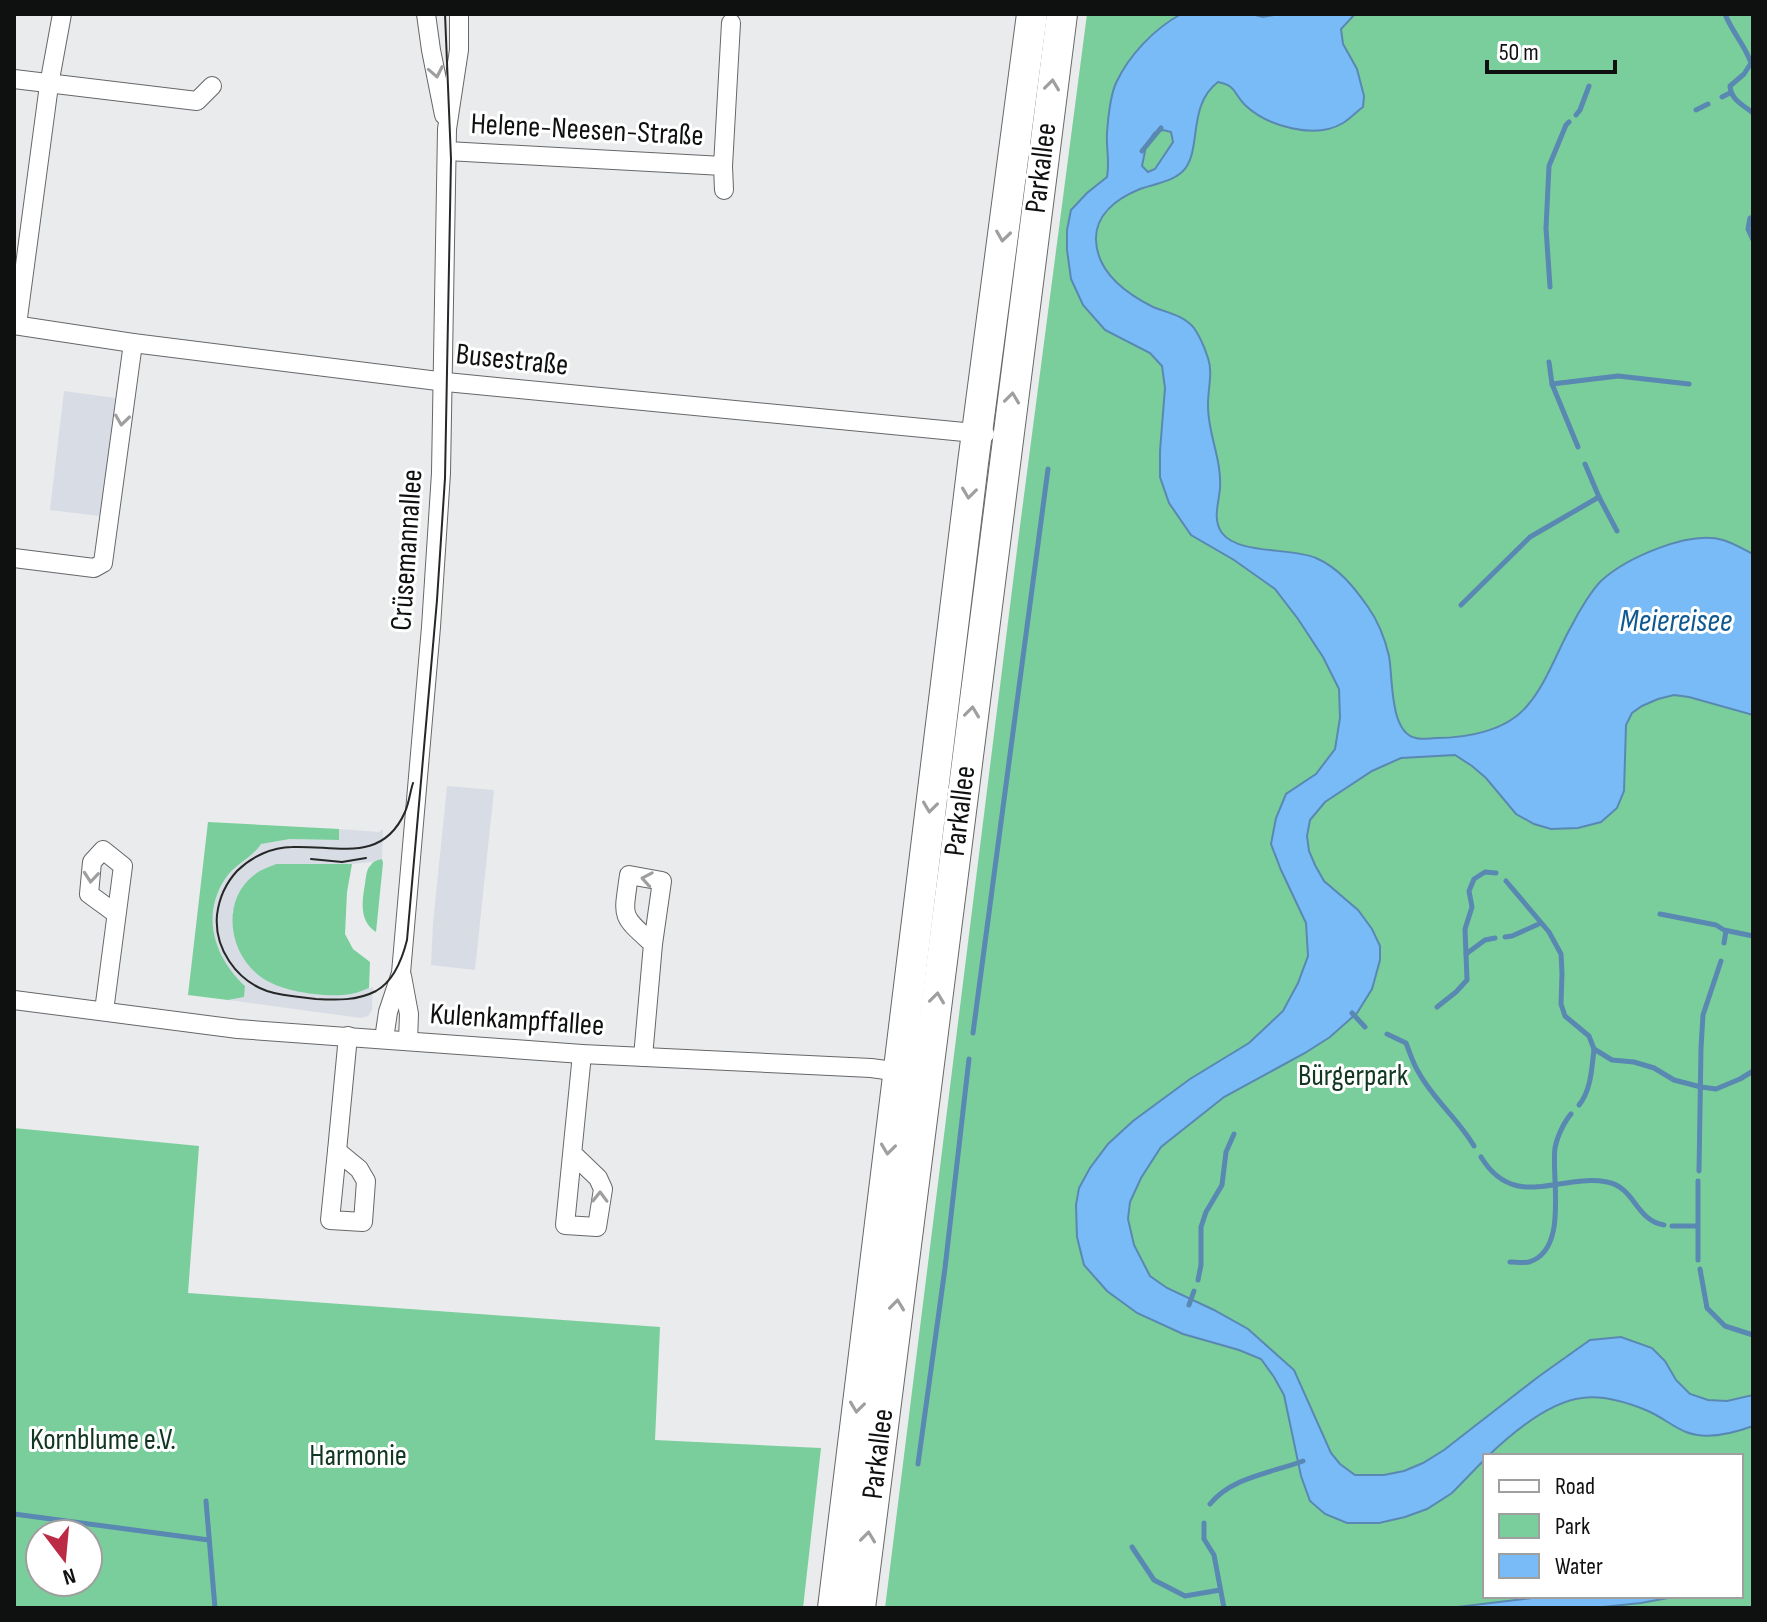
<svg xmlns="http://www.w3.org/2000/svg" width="1767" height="1622" font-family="'Sofia Sans Condensed',sans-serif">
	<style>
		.built { fill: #d8dce4 }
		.green { fill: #7ace9c; fill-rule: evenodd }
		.water { fill: #79bbf7; stroke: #5988b2; stroke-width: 2; fill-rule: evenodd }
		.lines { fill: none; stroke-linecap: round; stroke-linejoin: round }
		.stream { stroke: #5988b2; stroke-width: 5 }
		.street-casing { stroke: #666769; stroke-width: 20 }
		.primary-casing { stroke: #666769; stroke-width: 32 }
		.street { stroke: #fff; stroke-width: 18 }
		.primary { stroke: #fff; stroke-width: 30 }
		.tram { stroke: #262727; stroke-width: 2 }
		.oneway { stroke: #9f9f9f }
		.labels { text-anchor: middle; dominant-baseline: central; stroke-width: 6; stroke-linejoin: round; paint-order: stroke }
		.street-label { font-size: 30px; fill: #0f1010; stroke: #fff }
		.park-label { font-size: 30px; fill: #113622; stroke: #fff }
		.water-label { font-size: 32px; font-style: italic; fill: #105a91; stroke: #fff }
	</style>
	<rect width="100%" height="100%" fill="#eaebed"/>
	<!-- built -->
	<g class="built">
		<path d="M64,391L123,399L108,517L50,510Z"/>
		<path d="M447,786L494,790L475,970L431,965L433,924Z"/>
		<path d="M339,829L379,832L383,829L382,859L372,862L352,864H276L255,874L241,889L232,913L350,994L373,987L372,1010L368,1016L361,1018L228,1000L244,997L245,986L227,967L217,947L212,931V917L216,897L226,877L238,865L256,851L261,844L290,839L339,840Z"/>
	</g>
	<!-- green -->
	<g class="green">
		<path d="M1087,14H1753V1608H885L1020,526ZM1485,1456H1741V1596H1485Z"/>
		<path d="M208,822L339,829V840L290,839L261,844C252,858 235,864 225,879C201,916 214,957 245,986L244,997L228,1000L188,995Z"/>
		<path d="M382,859L383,863L376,932C359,921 362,901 365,884C366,878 366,869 371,865C373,861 378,860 382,859Z"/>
		<path d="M276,864H352L347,892L345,934L353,949L370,962L369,988C363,990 357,993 351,994C326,998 281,992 261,977C228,954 221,900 254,875C260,870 269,867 276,864Z"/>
		<path d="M14,1128L199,1146L188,1293L660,1327L655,1440L821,1448L803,1608H14ZM40,1534H88V1582H40Z"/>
	</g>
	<!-- water -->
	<g class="water">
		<path d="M1181,14H1251L1263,17L1279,14H1355L1341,29L1343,44L1357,69L1364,96L1363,107C1356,112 1350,119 1343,123C1315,140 1267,126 1245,105C1233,93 1237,86 1218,82C1186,106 1203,153 1182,172C1171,182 1154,184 1140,189C1118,198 1095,214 1096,240C1097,273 1127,294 1153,307C1168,313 1183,315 1194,328C1199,335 1205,349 1208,358C1213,372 1208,389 1208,404C1207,432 1222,459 1220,488C1219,503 1212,519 1222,533C1239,555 1290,547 1316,558C1339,568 1354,587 1368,607C1378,621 1385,639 1389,656C1393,676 1389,733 1416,738C1422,740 1430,738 1436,738C1467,738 1506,731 1527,706C1547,683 1557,651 1572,625C1578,613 1591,591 1601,581C1626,558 1689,530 1723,540C1733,543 1743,549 1753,554V715L1689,697L1674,695L1658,699L1642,706L1632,713L1626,725L1624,791L1617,808L1601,822L1578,828L1551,829L1534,824L1516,814L1486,778L1472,766L1455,755L1401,758L1372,771L1325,802L1310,820L1307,836L1309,851L1315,865L1324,881L1358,910L1372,929L1380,946V960L1372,989L1357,1013L1330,1037L1305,1053L1224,1097L1161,1147L1141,1178L1130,1202L1128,1219L1134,1245L1150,1276L1167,1288L1214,1310L1248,1329L1294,1370L1331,1453L1340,1464L1355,1475H1384L1404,1471L1423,1463L1444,1450L1538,1377L1590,1340L1621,1337L1652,1348L1665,1361L1676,1380L1690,1394L1708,1400L1727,1401L1753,1395V1426C1734,1433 1706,1440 1686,1432C1673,1427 1662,1417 1648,1411C1629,1403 1603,1395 1582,1398C1548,1402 1512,1433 1488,1456H1485V1459L1452,1493L1427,1509L1405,1517L1379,1523H1347L1325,1514L1310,1501L1301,1476L1284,1395L1274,1377L1261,1359L1239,1350L1183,1334L1137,1313L1107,1291L1084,1265L1077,1237L1076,1205L1079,1188L1090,1168L1108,1144L1133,1121L1190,1079L1249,1043L1283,1011L1298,983L1308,956L1306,923L1281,870L1271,844L1276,818L1286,794L1316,774L1335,749L1340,718L1339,689L1323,657L1298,619L1275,589L1234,560L1191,535L1169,503L1160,477V451L1165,388L1162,366L1150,353L1105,330L1083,305L1071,279L1067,250V230L1071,210L1087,193L1107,177C1110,162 1106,148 1107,133C1108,119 1111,94 1116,83C1129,55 1154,29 1181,14ZM1163,130L1171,132L1173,142L1155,169L1148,172L1142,166L1146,146L1154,133Z"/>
		<path d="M1549,1596H1679L1641,1603L1593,1608H1449Z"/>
	</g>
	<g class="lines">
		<!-- stream -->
		<g class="stream">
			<path d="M1725,14C1732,32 1745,45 1751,63L1744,74L1730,86C1731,100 1743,105 1753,113"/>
			<path d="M1722,97L1730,93"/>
			<path d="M1696,110L1708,104"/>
			<path d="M1576,115L1580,110L1589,86"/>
			<path d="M1142,151L1161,128"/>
			<path d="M1753,217L1750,218L1748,229L1753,240"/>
			<path d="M1550,287L1546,228L1549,166L1566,125L1569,122"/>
			<path d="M1549,362L1552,384L1578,447"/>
			<path d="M1552,384L1618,376L1689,384"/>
			<path d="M1585,464L1599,497L1617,531"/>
			<path d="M1461,605L1530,537L1599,497"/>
			<path d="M1506,881L1549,932L1561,954L1562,973L1561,1004L1565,1016L1589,1036L1594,1049L1612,1060L1634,1062L1654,1068L1674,1080L1701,1087L1716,1089L1740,1079L1753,1071"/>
			<path d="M1660,914L1716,925L1724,930L1753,936"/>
			<path d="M1505,937L1512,936L1541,923"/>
			<path d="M1724,943L1726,931"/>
			<path d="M1466,954L1465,929L1472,907L1469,891L1474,879L1485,872L1496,873"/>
			<path d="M1437,1007L1456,992L1467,980L1466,954L1485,940L1495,938"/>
			<path d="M1352,1013L1365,1027"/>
			<path d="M973,1033L1048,469"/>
			<path d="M1387,1034L1406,1043C1410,1053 1413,1064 1419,1073C1434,1100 1459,1120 1474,1146"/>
			<path d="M1579,1105C1591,1091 1592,1067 1594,1049"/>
			<path d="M1481,1157C1515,1212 1559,1173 1607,1182C1635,1187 1636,1221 1664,1225"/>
			<path d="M1699,1171L1701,1048L1703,1015L1721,961"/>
			<path d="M1672,1226H1697"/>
			<path d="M1698,1260V1181"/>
			<path d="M1510,1262C1516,1262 1524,1263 1529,1262C1569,1250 1551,1178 1555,1148C1557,1137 1564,1122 1571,1114"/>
			<path d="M1700,1269L1707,1308L1725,1326L1753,1335"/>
			<path d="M1198,1280L1201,1265V1227L1206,1212L1222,1185L1226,1152L1234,1134"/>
			<path d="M1189,1305L1194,1291"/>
			<path d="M918,1464L945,1268L969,1059"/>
			<path d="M206,1501L215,1608"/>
			<path d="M1210,1504C1232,1477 1271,1473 1303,1461"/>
			<path d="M14,1514L209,1540"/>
			<path d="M1204,1523V1539L1214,1555L1224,1608"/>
			<path d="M1132,1547L1154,1580L1185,1596L1220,1590"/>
		</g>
		<defs>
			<g id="street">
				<path d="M426,14L431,50L444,115"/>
				<path d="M14,79L197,101L212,86"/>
				<path d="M447,151L723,166L731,23"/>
				<path d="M723,166L724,190"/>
				<path d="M14,325L133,343L446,382L985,434"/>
				<path d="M17,325L49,85L62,14"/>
				<path d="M14,558L94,568L103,563L133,343"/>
				<path d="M402,976L409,1014L408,1041"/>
				<path d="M14,1000L238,1029L582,1054L871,1068L908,1073"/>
				<path d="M104,1011L123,866L103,850L92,862L89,894L115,913"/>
				<path d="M384,1039L388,1012L401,973L431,627L441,473L447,129L459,50V14"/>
				<path d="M643,1057L653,944L662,881L629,875C623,919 620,914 653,944"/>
				<path d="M337,1151L359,1169L366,1181L363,1222L330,1220Z"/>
				<path d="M337,1151L348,1036"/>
				<path d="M573,1154L598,1178L603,1189L597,1227L565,1225L582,1054"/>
			</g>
			<g id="primary">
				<path d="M833,1608L973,463L1032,14"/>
				<path d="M860,1608L1062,14"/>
			</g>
		</defs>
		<!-- street casing -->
		<use href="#street" class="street-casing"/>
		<!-- primary casing -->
		<use href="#primary" class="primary-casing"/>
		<!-- street -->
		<use href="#street" class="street"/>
		<!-- primary -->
		<use href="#primary" class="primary"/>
		<!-- tram -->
		<g class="tram">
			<path d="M413,783C410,792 409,803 405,812C382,864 336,845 292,847C272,847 251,857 237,871C226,883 219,898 217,915C214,948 236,980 267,991C283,996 300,997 316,999C336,1000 357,1001 376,991C394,981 402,960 407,940L437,600L445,478L451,159L445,14"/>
			<path d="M311,859L342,862L366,858"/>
		</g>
	</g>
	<!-- one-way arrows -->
	<defs><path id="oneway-chevron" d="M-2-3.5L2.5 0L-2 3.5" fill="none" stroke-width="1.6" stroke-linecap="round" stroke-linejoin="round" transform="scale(2)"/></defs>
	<g class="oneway">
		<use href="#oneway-chevron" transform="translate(436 72) rotate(79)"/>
		<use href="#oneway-chevron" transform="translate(1052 85) rotate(-83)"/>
		<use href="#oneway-chevron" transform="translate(1003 236) rotate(98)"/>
		<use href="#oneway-chevron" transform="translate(1012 398) rotate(-83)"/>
		<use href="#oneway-chevron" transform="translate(122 420) rotate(98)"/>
		<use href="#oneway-chevron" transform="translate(969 493) rotate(97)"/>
		<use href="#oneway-chevron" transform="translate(972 712) rotate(-83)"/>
		<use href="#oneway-chevron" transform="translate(930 807) rotate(97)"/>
		<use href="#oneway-chevron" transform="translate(91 877) rotate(95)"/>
		<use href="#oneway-chevron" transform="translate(647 879) rotate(-170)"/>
		<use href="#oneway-chevron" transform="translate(937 998) rotate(-83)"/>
		<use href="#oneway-chevron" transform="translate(888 1149) rotate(97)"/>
		<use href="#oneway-chevron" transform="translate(600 1197) rotate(-89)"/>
		<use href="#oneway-chevron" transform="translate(897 1305) rotate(-83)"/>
		<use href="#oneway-chevron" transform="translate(857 1407) rotate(97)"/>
		<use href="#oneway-chevron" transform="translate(868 1537) rotate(-83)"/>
	</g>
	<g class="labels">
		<!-- street labels -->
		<g class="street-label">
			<text transform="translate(587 130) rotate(3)">Helene-Neesen-Straße</text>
			<text transform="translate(1041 168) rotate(-83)">Parkallee</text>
			<text transform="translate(512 360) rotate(6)">Busestraße</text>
			<text transform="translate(407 550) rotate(-86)">Crüsemannallee</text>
			<text transform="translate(960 811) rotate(-83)">Parkallee</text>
			<text transform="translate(517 1020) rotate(4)">Kulenkampffallee</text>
			<text transform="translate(878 1454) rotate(-83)">Parkallee</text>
		</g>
		<!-- park labels -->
		<g class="park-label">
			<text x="1353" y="1076">Bürgerpark</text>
			<text x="103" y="1440">Kornblume e.V.</text>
			<text x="358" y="1456">Harmonie</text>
		</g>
		<!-- water labels -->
		<g class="water-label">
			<text x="1676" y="621">Meiereisee</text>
		</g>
	</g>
	<!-- border -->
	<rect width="1767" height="1622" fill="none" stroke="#0f1010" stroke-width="32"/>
	<!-- legend -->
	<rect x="1483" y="1454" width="260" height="144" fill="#ffffff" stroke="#9f9f9f" stroke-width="2"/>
	<rect x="1499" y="1480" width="40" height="12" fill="#ffffff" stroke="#9f9f9f" stroke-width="2"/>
	<text x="1555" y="1494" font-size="24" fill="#0f1010">Road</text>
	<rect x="1499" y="1514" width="40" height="24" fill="#7ace9c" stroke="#9f9f9f" stroke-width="2"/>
	<text x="1555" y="1534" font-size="24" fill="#0f1010">Park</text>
	<rect x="1499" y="1554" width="40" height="24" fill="#79bbf7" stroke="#9f9f9f" stroke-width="2"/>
	<text x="1555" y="1574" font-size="24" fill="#0f1010">Water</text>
	<!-- north arrow -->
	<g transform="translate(64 1558) rotate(164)"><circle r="38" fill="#ffffff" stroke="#9f9f9f" stroke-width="2"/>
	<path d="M0-6L14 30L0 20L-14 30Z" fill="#bc2b45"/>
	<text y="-12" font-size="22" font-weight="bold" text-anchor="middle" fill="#0f1010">N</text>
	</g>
	<!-- scale -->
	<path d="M1487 60v12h128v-12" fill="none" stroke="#0f1010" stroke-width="4"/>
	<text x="1499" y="60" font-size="24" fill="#0f1010" stroke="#ffffff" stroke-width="6" paint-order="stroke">50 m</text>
</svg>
